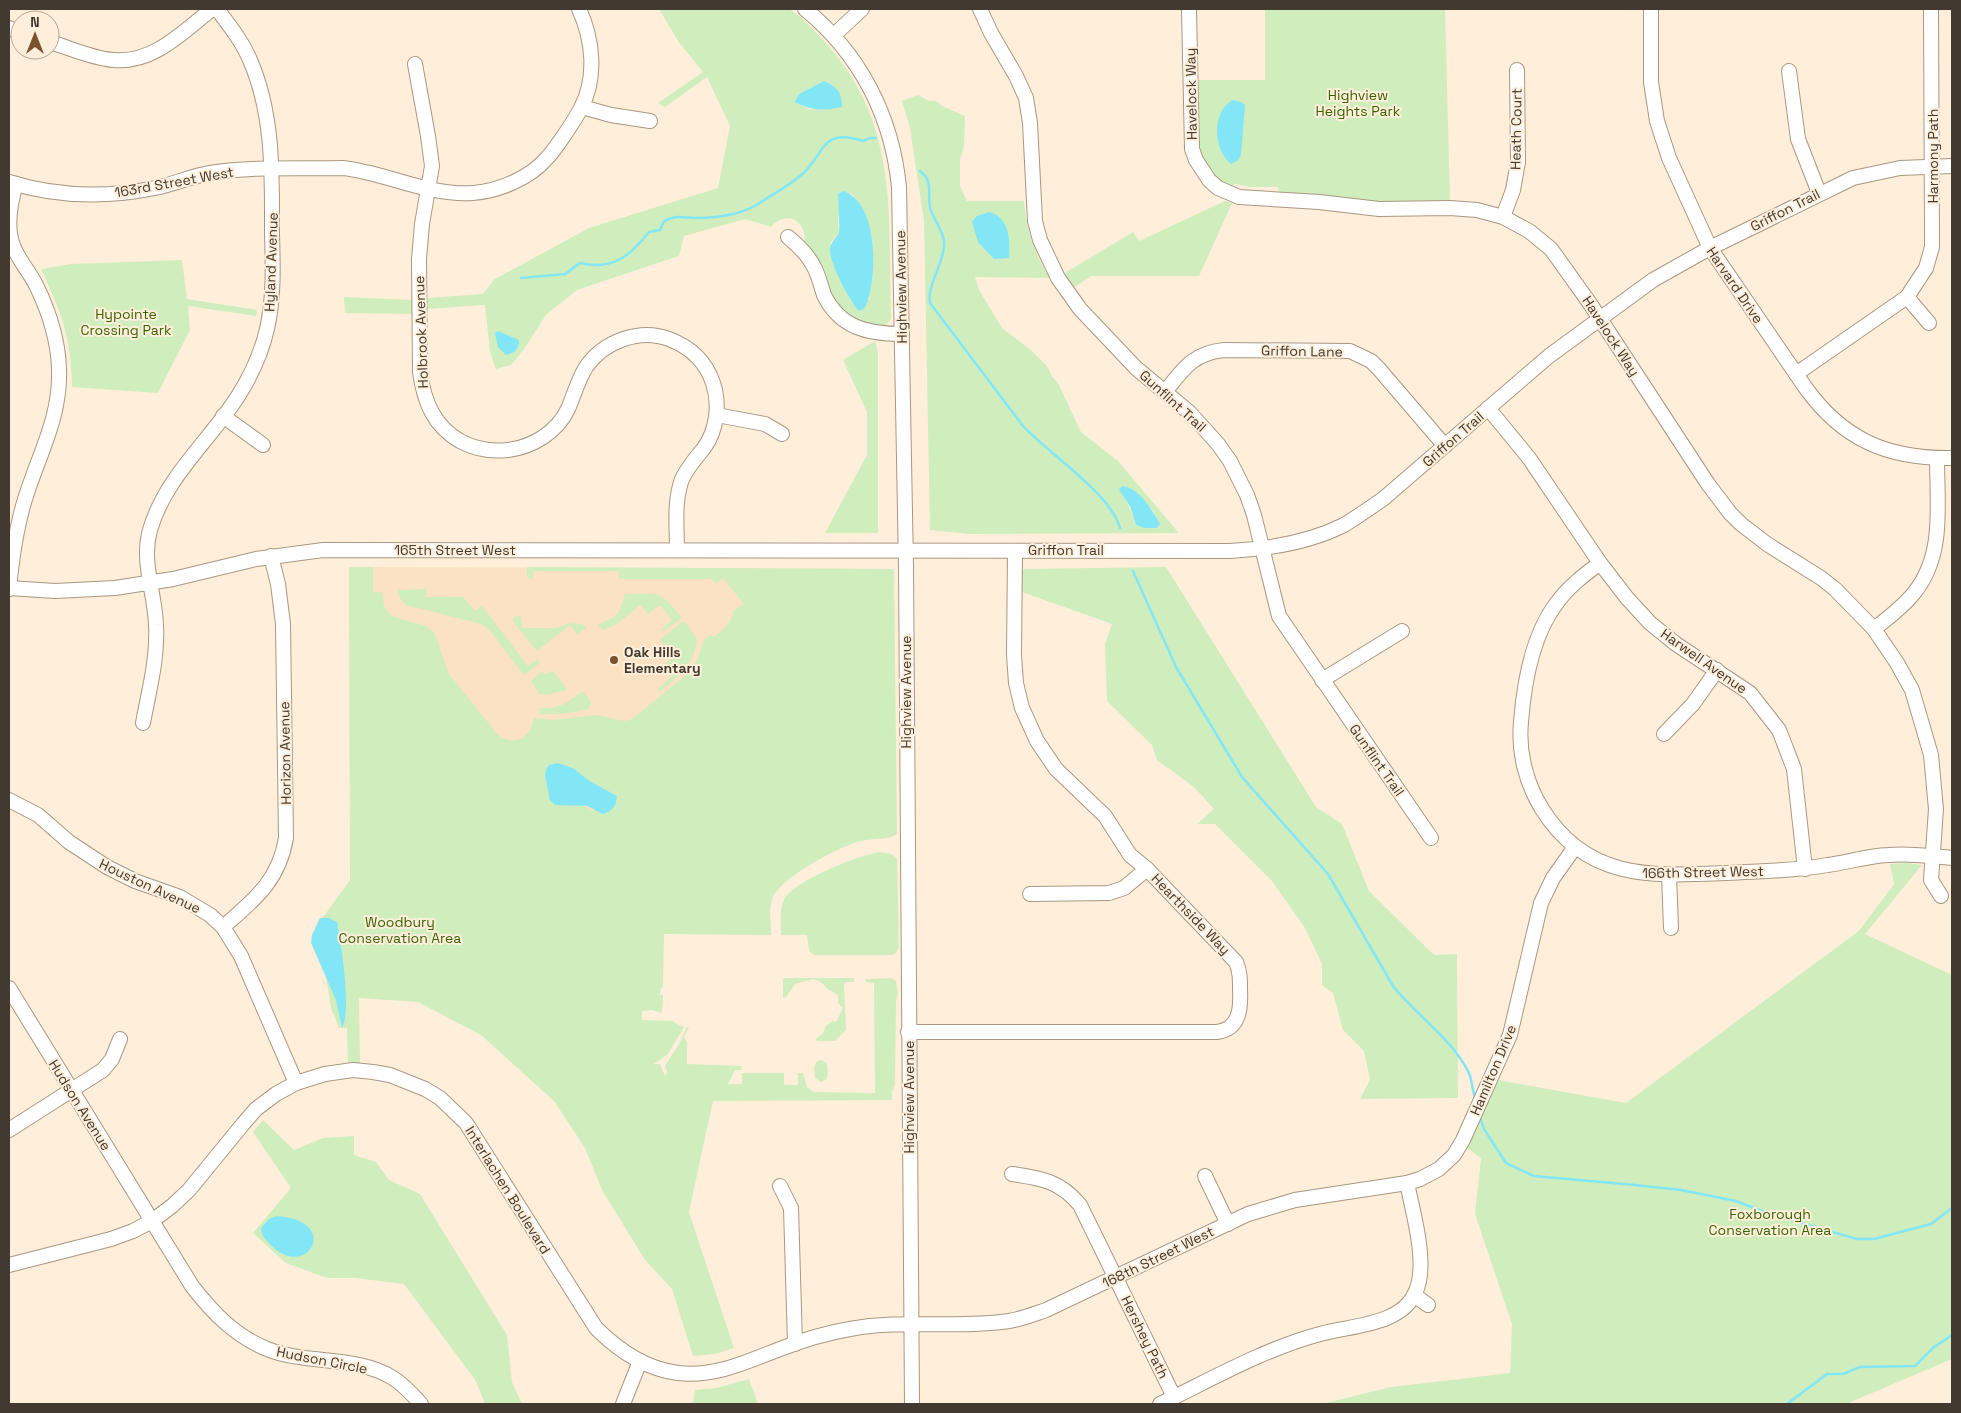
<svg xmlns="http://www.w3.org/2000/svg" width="1961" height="1413" font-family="'Space Grotesk',sans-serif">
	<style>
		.built { fill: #fae2c2 }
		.green { fill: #d0edbd; fill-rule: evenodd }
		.water { fill: #83e6f7 }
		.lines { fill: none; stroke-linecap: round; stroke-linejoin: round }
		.stream { stroke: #83e6f7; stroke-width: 2.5 }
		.minor-casing { stroke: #aa9780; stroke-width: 16 }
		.minor { stroke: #fff; stroke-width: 14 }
		.poi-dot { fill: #78532e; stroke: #ffefda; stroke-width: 2 }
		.labels { text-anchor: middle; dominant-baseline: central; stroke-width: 4; stroke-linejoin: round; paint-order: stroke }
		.street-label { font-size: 14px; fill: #423a30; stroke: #ffefda }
		.park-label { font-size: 14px; fill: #386405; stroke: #ffefda }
		.poi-label { font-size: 14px; font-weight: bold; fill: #423a30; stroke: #ffefda; text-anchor: start }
	</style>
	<rect width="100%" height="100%" fill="#ffefda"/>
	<!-- built -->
	<path class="built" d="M349,567L879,569L882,824H350Z"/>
	<!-- green -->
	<g class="green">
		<path d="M659,9C692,9 725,9 758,9C766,9 781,6 788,9C800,14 816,33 825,42C900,125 888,215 891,319L883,328L861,324L838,308L804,244C808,221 787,209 771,227L745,219L684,236L679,256L577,290L546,315L524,349L511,365L496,369L490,352L485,305L427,309V298L483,294L495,279L589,228L718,188L730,126L707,77L665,107L658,103L703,72L678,41ZM824,81L825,110L809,109L794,102L799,94ZM851,193C878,224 873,262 869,300L852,303L830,252L831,242L839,232L838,217Z"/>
		<path d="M1265,9H1445L1450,200L1395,203L1279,194L1278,187H1251L1235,184L1230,188C1188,167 1196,120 1196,80H1265Z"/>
		<path d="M918,95L929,101H936L944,107L965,116L964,148L960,159V186L967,201H1024C1026,232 1034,250 1049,278L975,277L979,290L1002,328L1032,351L1047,366L1052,376L1059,385L1081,432L1118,461L1179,533L970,534L930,530L924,221L910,128L902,101ZM1126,499L1143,500L1153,510L1159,524L1157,528H1145L1133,517Z"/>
		<path d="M1225,201L1232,203L1199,276H1091L1072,289L1063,274L1133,232L1139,241Z"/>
		<path d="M182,260L187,299L257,310L256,316L188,306L190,330L158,393L72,387C71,337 62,314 41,269L71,264Z"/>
		<path d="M344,297L413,300V314L345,313Z"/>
		<path d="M875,341L878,353V533H825L867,455V412L843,360Z"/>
		<path d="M349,567H373V592H382L384,606L391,616L426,626L434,632L449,674L498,735C514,747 531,738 534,718L553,720L595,715L625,721L632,719L690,672L699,656L704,639L710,635L714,637C723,629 731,624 733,611L744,604L723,578L717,583L711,579H619V571H533V580H531L527,576V567L894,569L897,834C887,841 871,838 860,841C839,847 782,877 773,897C768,908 771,923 771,935L664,934L663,987L661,988L660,995H663L662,1013L652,1010L642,1011V1020L673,1021L678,1025L684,1027L668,1054L654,1064H660L665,1076L667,1072L665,1066L679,1044L687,1027H689L684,1037L687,1042V1064L741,1066L742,1070H735L728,1084H742V1073H784V1085H798V1073H803L807,1087L814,1092L875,1093L874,983L866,982L865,979L892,978L896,981L898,994L896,1001L895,1085L892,1092V1100L713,1101L689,1212L734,1348L715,1354L693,1356L672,1289L645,1260L602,1190L585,1148L554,1101L481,1035L418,1002L359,998L360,1063H348L347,1028H339L331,1008L318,924L350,880ZM558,763L573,768L591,782L616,796L593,811C579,800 561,810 549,799V788Z"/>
		<path d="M1166,567L1316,807L1342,824L1369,891L1434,955L1457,954L1458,1098L1360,1099L1370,1080L1364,1051L1343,1030L1333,993L1322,985V964L1305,928L1272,881L1215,824H1197L1214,809L1194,787L1157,760L1152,745L1107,701L1105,644L1112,624L1022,592V570L1026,569Z"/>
		<path d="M426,589V597H463L475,611L482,606L528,666L538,659L540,663L524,675L489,630L481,624L406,605L401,600L398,590Z"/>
		<path d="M625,594C659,594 659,589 681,617V619L662,632L661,630L672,620L660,605L648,614L640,605L617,624L604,630L597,625L613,618L619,612Z"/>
		<path d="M516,616H521L522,628H556L572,623L584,625L586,628L577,634L570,625L537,651L514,623L513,619Z"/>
		<path d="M682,622H685L697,639C695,664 677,677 659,692L657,690L672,676L663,665L673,657L660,640Z"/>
		<path d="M553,671L565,686L566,690L547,695L540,694L531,681L541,672L546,674Z"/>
		<path d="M583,691L591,702L589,709L563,714H539L540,708C559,710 568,702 583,691Z"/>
		<path d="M880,852L891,854L897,858L899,947L896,953L892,955H814L809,951L807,935H781C781,924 779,910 784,900C791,882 861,854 880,852Z"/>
		<path d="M1907,863L1922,865L1865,934L1952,975V1359L1846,1404H1322L1391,1387L1510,1373L1512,1324L1475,1214L1481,1158L1467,1148L1498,1080L1626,1103L1859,931L1894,884L1890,864Z"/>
		<path d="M785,978H854V982H846L844,984L846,1030L835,1041H817L816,1039L824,1032L825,1027L832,1021L836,1022L843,1008L838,1003V995L829,990L821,982L813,979L795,984L786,997L783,998V979Z"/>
		<path d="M822,1060L827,1064L828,1075L826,1080L821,1082L815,1078L814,1067L817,1061Z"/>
		<path d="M263,1120L294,1150L323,1138L354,1136V1155L376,1162L389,1180L420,1194L507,1335L512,1382L522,1404H485L476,1381L404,1284L355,1278H327L286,1263L253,1233L291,1188L253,1132Z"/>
		<path d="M749,1379L758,1404H693L695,1390L716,1388Z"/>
	</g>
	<!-- water -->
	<g class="water">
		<path d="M824,81C837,87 842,92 842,107C822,111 813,111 794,102L799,94Z"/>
		<path d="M1233,100L1241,102L1245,105L1241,155L1237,161L1231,164C1213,150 1211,111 1233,100Z"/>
		<path d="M843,191C879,202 878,280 865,308L859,311C850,302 829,262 830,249C831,241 836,239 839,232C840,228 838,201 838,194Z"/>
		<path d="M989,212C1010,218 1010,240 1009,258L994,259L978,242L972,222L977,216Z"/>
		<path d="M498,331L519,340C519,349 515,353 506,355L498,347L495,333Z"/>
		<path d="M1122,486C1140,488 1152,510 1160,524L1157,528H1145L1136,525L1130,506L1119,490Z"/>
		<path d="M558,763L573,768L591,782L617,796C616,806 613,811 603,814L587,806L555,805L549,799C550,786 540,776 549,765Z"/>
		<path d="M320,918H329L337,922C341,945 352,1009 342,1028L336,1000L311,943L312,935Z"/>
		<path d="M277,1216C344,1221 305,1283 270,1244C265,1239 262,1237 261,1228L269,1219Z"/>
	</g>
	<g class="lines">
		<!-- stream -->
		<g class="stream">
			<path d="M920,171C934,182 927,192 930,207C933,220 946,233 944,247C942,267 927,285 930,303L1023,426C1048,453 1111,494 1120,528"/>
			<path d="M521,278L565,274L580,263C612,271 630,256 649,232L660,230L664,221C678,215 681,217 694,218C716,218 743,215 761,202C774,194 788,186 800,176C826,155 819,127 863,141L870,138H876"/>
			<path d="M1133,571L1176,667L1242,777L1328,874L1393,986C1416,1015 1453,1040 1469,1073C1472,1081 1473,1091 1475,1099"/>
			<path d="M1480,1118L1484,1129L1506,1163L1534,1176L1635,1185L1681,1190L1736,1201L1767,1213L1857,1239H1874L1931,1224L1952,1208"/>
			<path d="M1787,1404L1827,1374H1843L1860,1367L1915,1366L1934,1347L1952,1335"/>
		</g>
		<defs>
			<g id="minor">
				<path d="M805,9C860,54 892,116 899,187L906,567L912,1404"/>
				<path d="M980,9L991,33L1016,76L1026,98L1030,123L1035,221L1040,240L1058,278L1080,309L1136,368L1190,413L1218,444L1230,461L1247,495L1254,515L1279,616L1431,838"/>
				<path d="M1189,9L1192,149L1196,160L1209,180L1218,188L1239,197L1319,202L1379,209L1450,208L1477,210L1503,217L1529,231L1551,249L1591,305L1708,484L1730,513L1741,524L1767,544L1821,578L1835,589L1874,629L1897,663L1912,690L1931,755L1936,809L1931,880L1941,896"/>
				<path d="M1651,9V82L1657,121L1669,158L1710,248L1805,387C1843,440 1888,459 1952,458"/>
				<path d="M9,28L20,32"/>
				<path d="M834,35L862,9"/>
				<path d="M50,42C70,48 91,58 113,60C153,64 183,32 212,9"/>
				<path d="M415,64L428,136L432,166L422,224L419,259L420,372C424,402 434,426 460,441C475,449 491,452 508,450C533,447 557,432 568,409C574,395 578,380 586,367C604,341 640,328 669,339C690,347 706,362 713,383C720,404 717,430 704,448C696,458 685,470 681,482C674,505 677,527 677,550"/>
				<path d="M1789,71L1798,139L1819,193"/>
				<path d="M582,107L611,115L650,121"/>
				<path d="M9,182C57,197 106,198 155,188C174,184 192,176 210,173C254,166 300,169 343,168C387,173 428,196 473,193C499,191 530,178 547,158C553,152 558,144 563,137C569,128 576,118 581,108C597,78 593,39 579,9"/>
				<path d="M1503,217L1513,190L1518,162L1517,70"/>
				<path d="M788,237C799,246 809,256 815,269C819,277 821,286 824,295C840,328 868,334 902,334"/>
				<path d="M1907,297L1929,323"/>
				<path d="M1796,374L1907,297L1926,268L1932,247V234L1931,9"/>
				<path d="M1165,392C1183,369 1193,353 1224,350L1350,351L1371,361L1379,369L1445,446"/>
				<path d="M1488,408L1529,458L1600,563L1627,598L1650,623L1676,644L1750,693L1779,730L1794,769L1805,869"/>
				<path d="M717,415L765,424L782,434"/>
				<path d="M223,416L263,445"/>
				<path d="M1600,563C1584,575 1568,587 1556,604C1532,636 1524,683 1521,722C1518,752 1526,783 1542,809C1587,881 1652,876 1727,873C1761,871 1795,871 1828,865C1848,862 1868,856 1888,855C1909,853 1931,856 1952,858"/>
				<path d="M9,588L55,591L115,588L173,579L256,559L323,550L1230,551C1268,549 1310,542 1344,525C1357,517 1370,508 1383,499L1549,356L1653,280L1710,248L1853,178L1900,168L1952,166"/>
				<path d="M9,589C12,557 16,527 26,496C40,452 61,416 59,368C58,340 49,312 37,287C31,274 20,262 14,248C5,228 10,204 16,184"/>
				<path d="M1874,629C1888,618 1903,607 1914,593C1945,555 1937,504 1937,458"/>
				<path d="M1322,680L1402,631"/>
				<path d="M143,723C149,690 158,658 156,625C155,593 141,562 150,530C167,471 220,433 248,379C256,364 263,346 267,329C274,298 273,266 272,234C272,176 274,115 250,60C242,41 229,25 217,9"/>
				<path d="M1664,734L1693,704L1717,670"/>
				<path d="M9,800L38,815L69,842L107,867L135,881L180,897L210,915L223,927L241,956L296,1083"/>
				<path d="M1669,875L1671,928"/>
				<path d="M1030,894L1109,893L1124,888L1147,869"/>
				<path d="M223,927C254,900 279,881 286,838L283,624L278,584L271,556"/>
				<path d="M9,988L192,1286C212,1312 235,1336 267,1349C307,1365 356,1355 393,1378C404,1385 413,1395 421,1404"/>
				<path d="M908,1032H1217C1240,1029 1241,1008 1240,989C1240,979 1240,971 1236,962L1147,869L1130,855L1105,816L1056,769L1037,741L1022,708L1016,683L1014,655L1015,551"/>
				<path d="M9,1130L103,1070L112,1059L120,1039"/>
				<path d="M1012,1174C1041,1178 1060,1181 1080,1205L1174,1397"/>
				<path d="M1205,1176L1228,1224"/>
				<path d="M780,1186L791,1208L795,1344"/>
				<path d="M9,1265L111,1239L133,1231L152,1221L172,1206L189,1190L243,1124L256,1109L276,1094L296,1083L325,1074L353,1070L373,1072L390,1075L425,1089L440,1098L466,1123L596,1328C618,1350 646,1369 678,1373C715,1377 746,1362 780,1349C803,1340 826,1333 850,1329C903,1319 957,1329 1009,1321C1022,1319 1034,1314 1046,1310L1248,1214L1295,1200L1407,1183L1420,1179L1439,1169L1454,1155L1463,1140L1510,1035L1541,903L1553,878L1575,847"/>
				<path d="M1414,1295L1428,1305"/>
				<path d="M623,1404L640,1361"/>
				<path d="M1160,1404C1212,1379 1264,1349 1320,1334C1351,1325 1402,1326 1416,1291C1428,1263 1413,1213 1407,1183"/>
			</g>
		</defs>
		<!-- minor casing -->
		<use href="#minor" class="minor-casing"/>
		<!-- minor -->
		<use href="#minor" class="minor"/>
	</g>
	<!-- markers -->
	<circle class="poi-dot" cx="614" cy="660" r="5"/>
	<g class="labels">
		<!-- street labels -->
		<g class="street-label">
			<text transform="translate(1191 94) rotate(-91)">Havelock Way</text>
			<text transform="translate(1516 129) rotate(-89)">Heath Court</text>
			<text transform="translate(1933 156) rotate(-90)">Harmony Path</text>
			<text transform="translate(174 182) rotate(-10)">163rd Street West</text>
			<text transform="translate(1785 210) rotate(-27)">Griffon Trail</text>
			<text transform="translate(271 262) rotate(-88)">Hyland Avenue</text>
			<text transform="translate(1735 285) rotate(56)">Harvard Drive</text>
			<text transform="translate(901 287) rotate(-91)">Highview Avenue</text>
			<text transform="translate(421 332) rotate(-92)">Holbrook Avenue</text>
			<text transform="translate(1611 336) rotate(57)">Havelock Way</text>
			<text transform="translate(1302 351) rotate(1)">Griffon Lane</text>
			<text transform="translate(1173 401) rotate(42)">Gunflint Trail</text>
			<text transform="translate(1453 439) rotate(-41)">Griffon Trail</text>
			<text x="455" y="550">165th Street West</text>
			<text x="1066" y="550">Griffon Trail</text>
			<text transform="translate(1704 661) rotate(35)">Harwell Avenue</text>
			<text transform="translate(906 692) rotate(-90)">Highview Avenue</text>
			<text transform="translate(285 753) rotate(-91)">Horizon Avenue</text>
			<text transform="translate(1377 760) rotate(55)">Gunflint Trail</text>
			<text transform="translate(1703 872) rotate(-1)">166th Street West</text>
			<text transform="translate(150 886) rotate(25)">Houston Avenue</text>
			<text transform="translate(1191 914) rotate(46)">Hearthside Way</text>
			<text transform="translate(1493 1070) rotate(-67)">Hamilton Drive</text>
			<text transform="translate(909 1097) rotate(-90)">Highview Avenue</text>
			<text transform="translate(80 1105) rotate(58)">Hudson Avenue</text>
			<text transform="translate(508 1190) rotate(58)">Interlachen Boulevard</text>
			<text transform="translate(1158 1257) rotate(-26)">168th Street West</text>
			<text transform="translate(1145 1337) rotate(64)">Hershey Path</text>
			<text transform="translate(322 1360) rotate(11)">Hudson Circle</text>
		</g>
		<!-- park labels -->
		<g class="park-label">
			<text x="1358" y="95">Highview<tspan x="1358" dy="16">Heights Park</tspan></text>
			<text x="126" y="314">Hypointe<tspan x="126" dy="16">Crossing Park</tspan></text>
			<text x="400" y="922">Woodbury<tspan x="400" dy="16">Conservation Area</tspan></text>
			<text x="1770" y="1214">Foxborough<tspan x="1770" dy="16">Conservation Area</tspan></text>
		</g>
		<!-- poi labels -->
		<g class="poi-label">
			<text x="624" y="652">Oak Hills<tspan x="624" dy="16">Elementary</tspan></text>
		</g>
	</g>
	<!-- border -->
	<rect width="1961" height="1413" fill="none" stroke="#423a30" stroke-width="20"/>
	<!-- north arrow -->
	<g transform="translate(35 35)"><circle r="24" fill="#ffefda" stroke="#b3a796"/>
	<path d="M0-4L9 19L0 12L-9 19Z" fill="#78532e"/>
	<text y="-8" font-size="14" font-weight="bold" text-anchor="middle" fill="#423a30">N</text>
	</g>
</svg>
